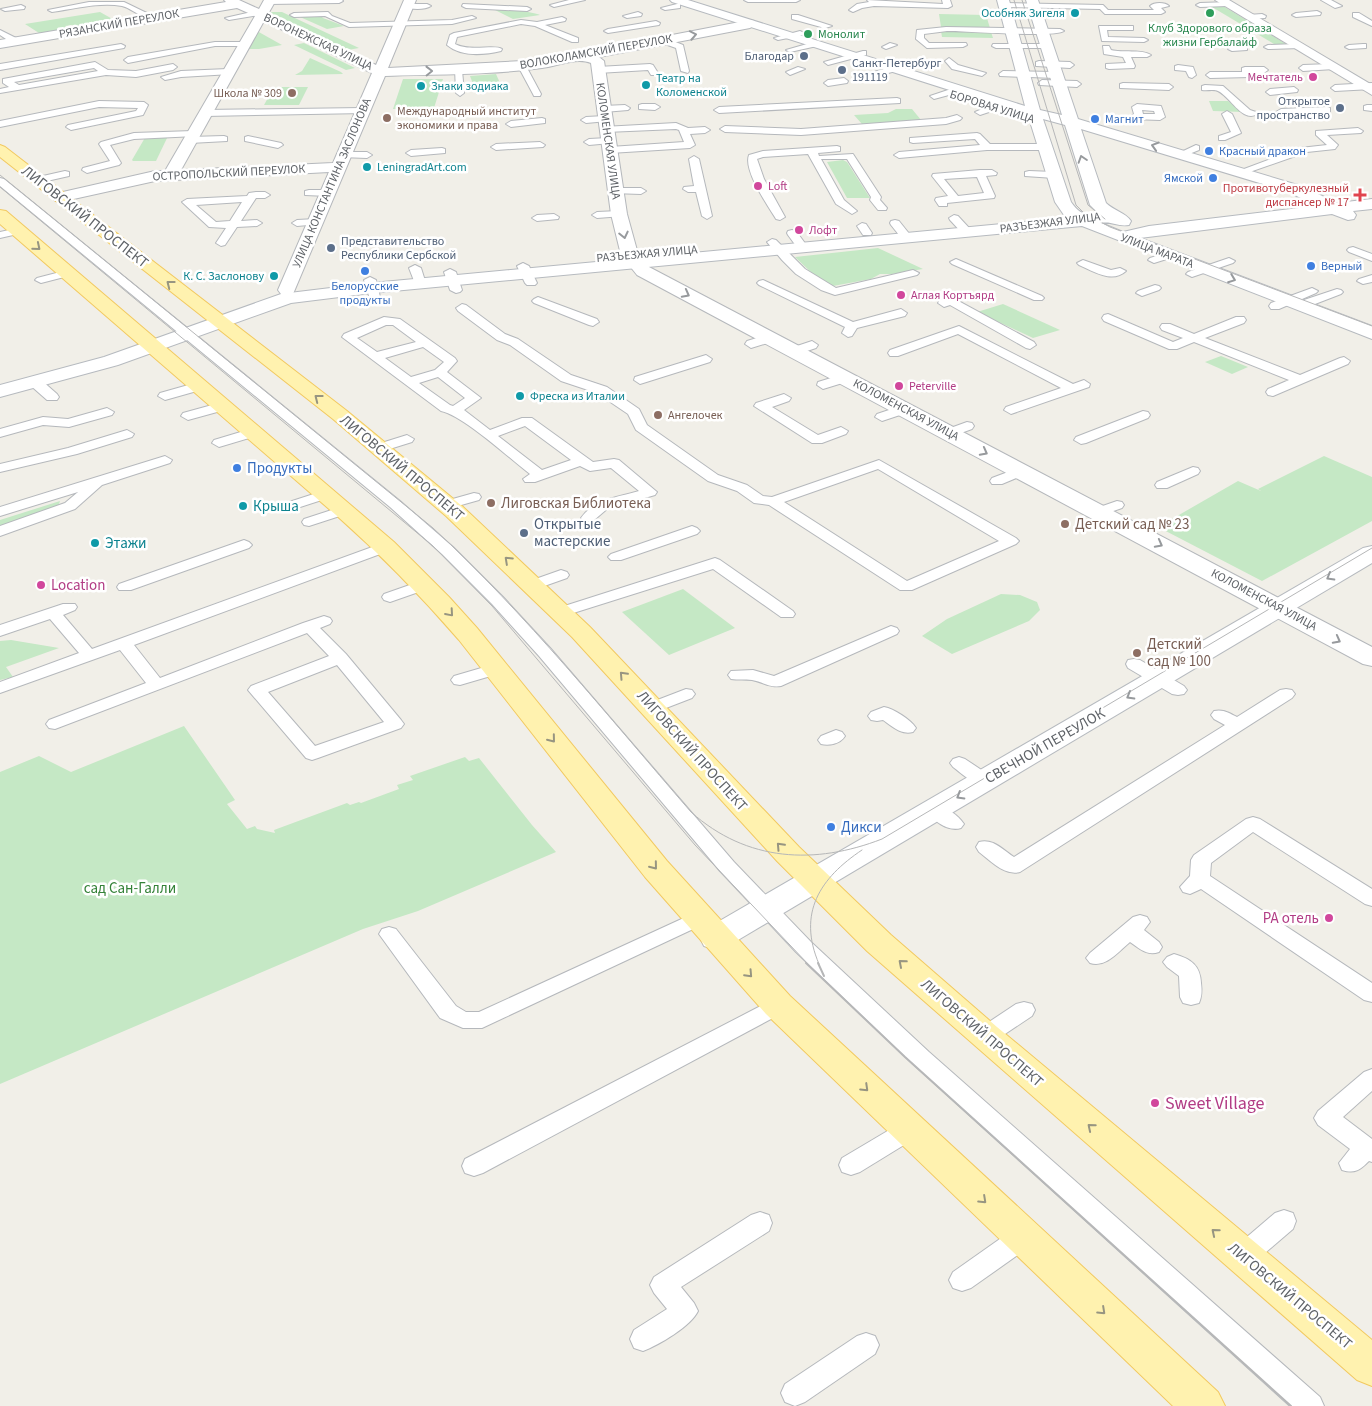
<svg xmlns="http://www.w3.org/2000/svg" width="1372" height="1406" font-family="'Source Sans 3',sans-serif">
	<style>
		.green { fill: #c5e8c5 }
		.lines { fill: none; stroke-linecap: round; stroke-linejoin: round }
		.lane-casing { stroke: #b5b8bc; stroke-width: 2 }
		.street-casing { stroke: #b5b8bc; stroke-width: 2 }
		.secondary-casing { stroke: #b6babf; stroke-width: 2 }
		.primary-casing { stroke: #f2c960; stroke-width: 2 }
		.lane { fill: #fff; fill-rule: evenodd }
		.street { fill: #fff; fill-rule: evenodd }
		.secondary { fill: #fff; fill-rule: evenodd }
		.primary { fill: #fff2af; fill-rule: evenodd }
		.tram-far1 { stroke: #b6b7b8; stroke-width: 1 }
		.tram { stroke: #b6b7b8; stroke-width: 2 }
		.oneway { stroke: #979a9d }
		.oneway2 { stroke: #979581 }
		.culture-dot { fill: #0f9aa8; stroke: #fff; stroke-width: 2 }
		.leisure-dot { fill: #2e9e5b; stroke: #fff; stroke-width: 2 }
		.service-dot { fill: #5c6f8a; stroke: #fff; stroke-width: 2 }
		.hotel-dot { fill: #d1479c; stroke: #fff; stroke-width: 2 }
		.education-dot { fill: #8d6e63; stroke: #fff; stroke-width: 2 }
		.shop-dot { fill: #3f7fe0; stroke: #fff; stroke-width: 2 }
		.health-dot { fill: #e0444e; stroke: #fff; stroke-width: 2 }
		.labels { text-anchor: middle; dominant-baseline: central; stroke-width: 5; stroke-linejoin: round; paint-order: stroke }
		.far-culture-label { font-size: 12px; fill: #0d838f; stroke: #fff; text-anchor: start }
		.far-street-label { font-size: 12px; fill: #5f6368; stroke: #fff }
		.far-leisure-label { font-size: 12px; fill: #27864d; stroke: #fff }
		.far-service-label { font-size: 12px; fill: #4e5e75; stroke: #fff; text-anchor: end }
		.far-hotel-label { font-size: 12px; fill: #b23c85; stroke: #fff; text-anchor: start }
		.far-education-label { font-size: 12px; fill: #785e54; stroke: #fff; text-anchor: start }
		.far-shop-label { font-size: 12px; fill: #366cbe; stroke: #fff; text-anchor: start }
		.far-health-label { font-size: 12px; fill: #be3a42; stroke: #fff; text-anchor: end }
		.street-label { font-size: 15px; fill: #5f6368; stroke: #fff }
		.shop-label { font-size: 15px; fill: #366cbe; stroke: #fff; text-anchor: start }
		.education-label { font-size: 15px; fill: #785e54; stroke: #fff; text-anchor: start }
		.culture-label { font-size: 15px; fill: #0d838f; stroke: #fff; text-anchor: start }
		.service-label { font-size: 15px; fill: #4e5e75; stroke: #fff; text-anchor: start }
		.hotel-label { font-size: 15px; fill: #b23c85; stroke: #fff; text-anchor: start }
		.park-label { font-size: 15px; fill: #348238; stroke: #fff }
		.near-hotel-label { font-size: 18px; fill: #b23c85; stroke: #fff; text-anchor: start }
	</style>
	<rect width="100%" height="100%" fill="#f1efe8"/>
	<!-- green -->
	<g class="green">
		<path d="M1223,6L1286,44H1274L1212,7Z"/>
		<path d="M491,8C499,7 534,12 540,15L513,19Z"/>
		<path d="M100,12L116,21L75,27L72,25L65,26L68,29L39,33L25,24Z"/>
		<path d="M269,12H282L359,48L348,50Z"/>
		<path d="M939,14L986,15L990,28L941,27Z"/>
		<path d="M321,16L323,18L344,26L327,29L300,17Z"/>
		<path d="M257,31L282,45L259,49H248Z"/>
		<path d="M941,31L991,32L993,38L942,37Z"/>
		<path d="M304,43L355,68L346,70L294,45Z"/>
		<path d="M310,58L341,72L343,74L295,75L302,71Z"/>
		<path d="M496,74L500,83L473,84L470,76Z"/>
		<path d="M403,79H443L434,108L393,109Z"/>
		<path d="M274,87H308L299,105H264Z"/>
		<path d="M1209,101H1228L1243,112L1213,111Z"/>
		<path d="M896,109H912L921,120L862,124L854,115L888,113Z"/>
		<path d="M146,136H168L156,161H133L132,160Z"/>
		<path d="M843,160L847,162L870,198H847L827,162Z"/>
		<path d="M878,248L923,269L892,274H880L871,279L833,286L815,276L795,257Z"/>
		<path d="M1003,304L1060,330L1033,338L977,312Z"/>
		<path d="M1221,356L1248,367L1232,374L1205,362Z"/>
		<path d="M1324,456L1372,477V521L1262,581L1158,527L1238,481L1261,491L1258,489Z"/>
		<path d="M60,501L58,507L0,526V520Z"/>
		<path d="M683,589L735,628L669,655L622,612Z"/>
		<path d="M1001,594L1020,595L1037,602L1040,610L1029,621L952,654L922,636L947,619Z"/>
		<path d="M11,640L59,648L6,667L13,677L0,680V641Z"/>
		<path d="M184,726L235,800L227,804L247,829L255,826L257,829L275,833L274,830L347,803L350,805L359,802L361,803L399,789L397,785L413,780L410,776L465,757L469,761L479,758L532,825L556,852L418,911L363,929L0,1084V772L39,756L71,772Z"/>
	</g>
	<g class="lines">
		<defs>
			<g id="lane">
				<path d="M268,0H342L343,1L339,3L269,4L265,2Z"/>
				<path d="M569,0H585L554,7L550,5Z"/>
				<path d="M744,0H800L796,2H748Z"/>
				<path d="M867,0L943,4L942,0H950L952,6L948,8L874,6L862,8L853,12L849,10L857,4L869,2Z"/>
				<path d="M1321,0H1331L1342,6L1335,8Z"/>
				<path d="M89,2H124L157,18C148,24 132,8 122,6C99,2 74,9 52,12L48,10Z"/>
				<path d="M1230,2V6H1227L1200,7L1196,5L1200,3Z"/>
				<path d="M1002,3L1103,5L1108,10H1154L1150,6C1154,2 1165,2 1169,6L1161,8L1165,12L1161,14H1105L1100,9L1005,7H1002Z"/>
				<path d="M405,4H427L431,6C425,10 410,10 404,6Z"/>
				<path d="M463,4L527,7L531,9L527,11L466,8L462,6Z"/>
				<path d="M677,4H680V8L665,10L661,8Z"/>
				<path d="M21,5L25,7L24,9L5,11L1,9Z"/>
				<path d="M256,11H259V15L229,20L225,18Z"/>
				<path d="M1317,11L1321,13L1320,15L1296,17L1292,15L1296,13Z"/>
				<path d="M328,12L332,16L350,23L452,20L472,16L476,18L452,24L349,27L325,16L294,17L290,15L294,13Z"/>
				<path d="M638,12L642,14L641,16L627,18L623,16Z"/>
				<path d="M1353,13H1359L1372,21V26L1353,17Z"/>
				<path d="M1262,14L1266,16L1265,18L1248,19L1244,17L1248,15Z"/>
				<path d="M792,15H798L832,26L822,29L821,27L792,19Z"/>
				<path d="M562,17L566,19L565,21L545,25L578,38V42H572L535,26L521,24L457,37L455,44C470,52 495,44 502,49L501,51C484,55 461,57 447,45L450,35L454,33L521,20L537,22Z"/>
				<path d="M656,21L660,23L659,25L608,33L604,31L608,29Z"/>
				<path d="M1099,26H1133V30H1107L1108,37L1144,38L1148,40L1144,42L1102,41Z"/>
				<path d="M946,27L1060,29L1064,31C1054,38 967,31 947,31C940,32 932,33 924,34V38L929,43H966L967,45L963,47L927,48L916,39L917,30Z"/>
				<path d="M0,30L18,39L19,41L12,43L0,35Z"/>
				<path d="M800,31L804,33L803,35L778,40L774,38Z"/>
				<path d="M662,39H668L683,45L689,71L688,73L681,71L676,48L662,43Z"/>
				<path d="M215,42H244L248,44L244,46H215L128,63L124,60L128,57Z"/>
				<path d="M814,42H817V46L790,52L786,50Z"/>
				<path d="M890,43L897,45L886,49L882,47Z"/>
				<path d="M121,44L125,46L124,48L0,70V64Z"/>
				<path d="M993,44H1046L1050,46L1046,48H996L992,46Z"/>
				<path d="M1297,44H1300V48L1268,49L1264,47L1268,45Z"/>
				<path d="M1363,44H1366V48L1349,49L1345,47L1349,45Z"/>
				<path d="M1103,46H1109L1111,50C1122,53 1142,49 1151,55L1147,57H1131L1135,66L1134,68L1109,69L1106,68V64L1126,63L1123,57L1104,54Z"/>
				<path d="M1244,46H1247V50L1232,51L1228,49L1232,47Z"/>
				<path d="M863,51H866V55L828,65L824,62Z"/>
				<path d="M757,53L764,55L753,59L749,57Z"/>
				<path d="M949,58L958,65L986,73L982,76L952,69L945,61Z"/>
				<path d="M1039,61L1070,62L1074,65L1070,68L1036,66V62Z"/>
				<path d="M95,62L108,70L136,71L173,64L177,67L173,70L136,77L106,75L0,93V89L9,87L3,83V79ZM94,68L98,71L19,85L14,82Z"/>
				<path d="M522,63L526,66L541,94L540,96H534L533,94L518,66Z"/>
				<path d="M650,64L653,65L658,73L657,75H651L648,70L598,73L594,70L598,67Z"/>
				<path d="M1331,64L1334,65V69L1303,71L1299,68L1303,65Z"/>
				<path d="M1178,65L1193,67L1196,75L1192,78L1189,77L1186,71L1175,70V66Z"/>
				<path d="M893,66L897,69L896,71L869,78L865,75Z"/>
				<path d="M798,67L805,69L790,75L786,72Z"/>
				<path d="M1245,67H1264L1268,70L1264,73H1253V76L1250,77L1210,78L1206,75L1210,72H1242V68Z"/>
				<path d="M455,68L462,70L464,93L460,96L456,93Z"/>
				<path d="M228,69L231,70V74L181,77L165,80L161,77L181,71Z"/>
				<path d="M1003,71L1055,72L1059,75L1055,78L1000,76L999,74Z"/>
				<path d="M844,78L848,81L847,83L828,86L824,83L828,80Z"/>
				<path d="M1042,80L1077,81L1081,84L1077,87L1039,85L1038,83Z"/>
				<path d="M1123,83L1169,84L1173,87L1169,90L1120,88V84Z"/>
				<path d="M1372,83V89L1335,91L1331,88L1335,85Z"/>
				<path d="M1205,85L1223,86L1250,110L1259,113C1243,125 1231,97 1218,91C1214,89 1207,91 1202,90V86Z"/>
				<path d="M957,87L960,88V92L934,99L930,96Z"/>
				<path d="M1294,87L1298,90L1297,92L1270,95L1266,92L1270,89Z"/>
				<path d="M897,98L900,99V103L719,113L714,110L719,107Z"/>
				<path d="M99,101L144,102L148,105L143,115L71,130L66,127L68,125L136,111L138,108L99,107L0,127V121Z"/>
				<path d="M642,104H655L660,107L655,110L639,109V105Z"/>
				<path d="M1137,104L1161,106L1165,117L1160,120L1132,119L1130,117L1134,114L1132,107ZM1142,110L1154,111L1155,114H1143Z"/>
				<path d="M625,105L630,108L628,110L604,112L599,109L604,106Z"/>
				<path d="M992,105L995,106V110L980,115L975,112Z"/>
				<path d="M1367,105H1372V111L1364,110V106Z"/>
				<path d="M1327,107L1330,108V112L1281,115L1276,112L1281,109Z"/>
				<path d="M363,108L366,109V113L205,116L200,113L205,110Z"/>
				<path d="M1227,111L1232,114L1241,133L1225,140H1219V136L1231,132L1222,114Z"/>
				<path d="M957,115L962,118L960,120L946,124L801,135L725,132L720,129L725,126L801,129L946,118Z"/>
				<path d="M605,116L608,117V121L586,123L581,120L586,117Z"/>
				<path d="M542,118L545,119V123L511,127L506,124L511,121Z"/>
				<path d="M676,123L688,128L705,127L710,130L705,133L690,134L695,145L690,148L610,153L605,150L610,147L684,142L679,130L676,129L606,132L603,131V127Z"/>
				<path d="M1358,128L1363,131L1361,133L1327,135L1338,145L1335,149L1307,152L1241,175L1236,172L1300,148L1327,145L1316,135V131Z"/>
				<path d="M193,131L198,134L196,136L134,139L110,145L121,163L119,165L87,173L82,170L83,168L110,161L99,144L101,142L134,133Z"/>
				<path d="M977,133L980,134L990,144H1045L1050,147L1045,150H987L899,158L894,155L899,152L980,145L975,139L913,143L910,142V138Z"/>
				<path d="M224,136L227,137V141L190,143L185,140L190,137Z"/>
				<path d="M248,136L281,143L283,145L278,148L245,141V137Z"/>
				<path d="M608,138L611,139V143L589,145L584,142L589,139Z"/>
				<path d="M540,142L545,145L543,147L496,150L491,147L496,144Z"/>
				<path d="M1196,145L1199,146V150L1182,157L1177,154Z"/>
				<path d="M837,146L840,147V151L818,153L819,156L853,154L881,197L880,200L887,208L886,210H878L870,200L871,197L847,159H821L844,200L857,211L852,214L836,204L808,154L763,157L757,159L764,179L785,217L780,220L776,219C768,206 743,170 749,155L763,151Z"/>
				<path d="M442,148L445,149V153L411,156L406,153L411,150Z"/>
				<path d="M344,152H367L372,155L367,158L341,157V153Z"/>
				<path d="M694,156L699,159L712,216L707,219L702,216L696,192H688L683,189L684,187L694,186L689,159Z"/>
				<path d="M980,170H992L997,173L996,175L986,176L995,196L994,198L947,203V206H939L935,200L936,198L948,196L932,176L933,174ZM977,177L984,193L958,196L944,179Z"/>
				<path d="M65,171L69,172V176L38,183L33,180L34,178Z"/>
				<path d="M1029,171L1054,172L1059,175L1054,178L1025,176V172Z"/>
				<path d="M0,178L4,179L400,501L453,547L503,597L551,649L734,862L811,942L929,1052L1320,1397L1324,1406H1290L913,1064L796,952L720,871L539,656L492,604L442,554L390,507L0,186Z"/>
				<path d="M616,188H641L646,191L641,194L612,193V189Z"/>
				<path d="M309,190H328L333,193L328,196L305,195V191Z"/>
				<path d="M256,192H265L270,195L265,198H256L241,221L257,220L262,223L257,226L237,227L225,245L221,246L216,243L226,228L209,227L182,202L187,199L247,196L249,193ZM242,202L230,221L216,222L196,205Z"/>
				<path d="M619,211L624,214L623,216L597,218L592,215L597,212Z"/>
				<path d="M554,214L559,217L558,219L537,221L532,218L537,215Z"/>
				<path d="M954,215L958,216L971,230L972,232L971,234H963L950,220L949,218Z"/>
				<path d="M316,219L321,222L320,224L297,226L292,223L297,220Z"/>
				<path d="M895,220L899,221L911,236L912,238L911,240H903L891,225L890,223L891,221Z"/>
				<path d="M862,223L866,224L872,233L871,235H863L857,226Z"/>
				<path d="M18,228L23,231L22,233L0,238V232Z"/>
				<path d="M792,230L796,231L807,246L809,248L807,250H799L788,235L787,233L788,231Z"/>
				<path d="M772,239L776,240L805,269L836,288L913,270L919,273L917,275L835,295L821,290L796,274L782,260L767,242Z"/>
				<path d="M1353,247L1372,254V261L1349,252L1347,250L1349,248Z"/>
				<path d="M1169,252L1175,255L1173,257L1154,263L1148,260L1150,258Z"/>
				<path d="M1229,258L1235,261L1233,263L1192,277L1186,274L1188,272Z"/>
				<path d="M956,259L1042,296L1044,298L1042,300H1034L952,264L950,262Z"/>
				<path d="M1083,260L1111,270L1120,268L1126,271C1112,284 1093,271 1079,265L1077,263Z"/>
				<path d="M523,263L529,266L537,283L535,285H527L525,283L517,266Z"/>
				<path d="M415,265L421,268L426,284L424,286H416L409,268Z"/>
				<path d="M450,269L456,272L462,290L460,292L456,293L450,290L444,272Z"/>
				<path d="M68,270L72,271L74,273L72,275L41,283L35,280L37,278Z"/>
				<path d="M1372,275V282L1363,284L1357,281L1359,279Z"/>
				<path d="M370,277L376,280L380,297L378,299H370L364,280Z"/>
				<path d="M763,280L853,322L901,309L907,313L905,316L857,328L852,336L848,337L842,333L845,327L759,285L757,283L759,281Z"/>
				<path d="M1155,285L1159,286L1161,288L1159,290L1142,296L1136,293L1138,291Z"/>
				<path d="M1312,288L1318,291L1316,293L1279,309H1271L1269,306L1271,303Z"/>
				<path d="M1337,289L1341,290L1343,292L1341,294L1302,309L1296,305L1298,302Z"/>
				<path d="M538,297L597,319L599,322L593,326L589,325L534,303L532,301L534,299Z"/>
				<path d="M951,297L1034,342L1036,345L1030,349L1026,348L950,305L944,307L938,303L940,300Z"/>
				<path d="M462,304L466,305L505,334L518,339L571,375L607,387L639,409L647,425L718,475L747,485L763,496L772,497L879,460L1016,538L1019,541L1016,544L912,590H900L769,505L754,503L737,491L708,481L636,430L628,414L597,393L561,381L510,345L497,340L458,311L456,308ZM878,469L999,541L907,581L784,502Z"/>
				<path d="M1108,314L1173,342L1183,338L1162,330L1160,327L1162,324H1170L1194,334L1236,317H1244L1246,320L1244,323L1205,338L1300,375L1340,358L1344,357L1350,361L1348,364L1273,396L1268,395L1266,392L1268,389L1289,380L1194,342L1177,349H1169L1104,321L1102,318L1104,315Z"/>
				<path d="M384,317L400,319L455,358L457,361L447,372L481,398L464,410L490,430L522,418H532L593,462L614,459L619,460L657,492L655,495L607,509L593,521H583L581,518C594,499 619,497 639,491L611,468L590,471L580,466L535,482H525L523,479L530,474C509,458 464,416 441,411L342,337L344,334ZM386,325H393L416,342L377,352L357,338ZM423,347L444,362L435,370L411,377L385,358ZM438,377L465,398L453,406L450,405L419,383ZM525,426L571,460L542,470L498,436Z"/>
				<path d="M959,326L1073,384L1084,380L1090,384L1089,387L1011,414L1004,410L1006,407L1061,388L958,334L898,356H890L888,353L890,350Z"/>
				<path d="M770,334L776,338L774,341L751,348L745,344L747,341Z"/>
				<path d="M812,341L818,345L816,348L795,355L789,351L791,348Z"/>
				<path d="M706,355L712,359L710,362L640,384L634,380L635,377Z"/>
				<path d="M844,374L849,375L850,378L849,381L823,389L817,385L818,382Z"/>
				<path d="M35,378L40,379L57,394L59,397L57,400H47L30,385L29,382Z"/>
				<path d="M199,382L205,386L204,389L165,400L158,396L160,393Z"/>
				<path d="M784,394L791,398L789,401L772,407L818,435L841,427L848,431L846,434L822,443H812L754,406L756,403Z"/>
				<path d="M223,402L228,403L230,406L228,409L188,420L181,416L183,413Z"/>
				<path d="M904,405L911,409L909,412L882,421L875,417L877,414Z"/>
				<path d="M107,408L114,412L112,415L69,427L43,425L0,437V429L43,417L68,419Z"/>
				<path d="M1143,411L1148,412L1150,415L1148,418L1086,443L1081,444L1074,440L1076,437Z"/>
				<path d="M967,422L972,423L974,426L972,429L950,437L943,433L945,430Z"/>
				<path d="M254,428L261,432L259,435L219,447L212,443L214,440Z"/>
				<path d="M127,430L134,434L132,437L77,454L0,472V464L68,448Z"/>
				<path d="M407,435L414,439L412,442L380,452L373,448L375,445Z"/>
				<path d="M165,456L172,460L170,463L102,485L75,509L0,536V526L65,503L78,492L0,516V507Z"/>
				<path d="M1021,467L1026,468L1028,471L1026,474L1002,484H992L990,481L992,478Z"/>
				<path d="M1193,467L1198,468L1200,471L1198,474L1167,488H1157L1155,485L1157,482Z"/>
				<path d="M326,490L331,491L333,494L331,497L291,510L286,509L284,506L286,503Z"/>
				<path d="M474,493L479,494L481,497L479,500L447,509L442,508L440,505L442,502Z"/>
				<path d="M1117,501L1122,502L1124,505L1122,508L1099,516L1094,515L1092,512L1094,509Z"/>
				<path d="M344,506L349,507L351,510L349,513L309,526L304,525L302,522L304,519Z"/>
				<path d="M692,526L697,528L700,531L697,534L621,560H611L608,557L611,554Z"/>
				<path d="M244,540L249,542L252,545L249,548L131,590H119L117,587L119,584Z"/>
				<path d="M386,542L391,544L394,547L391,550L134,645L160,678L303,623L324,616L330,618L332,621L330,624L320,628L346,654L401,720L404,724L401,728L318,758L312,760L306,758L248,690L251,686L329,656L307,633L55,729L49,728L46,724L49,720L146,683L120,650L0,693V682L79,653L50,619L0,636V625L63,604H75L77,607L75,610L63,615L92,649ZM337,665L384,722L315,746L268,692Z"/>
				<path d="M715,558L720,560L793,611L795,614L793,617H781L713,569L567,615H555L553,612L555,609Z"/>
				<path d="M561,570L567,572L569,575L567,578L533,590L527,588L525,585L527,582Z"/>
				<path d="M424,580L430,582L432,585L430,588L390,602L384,600L382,597L384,594Z"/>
				<path d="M891,626L897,628L899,631L897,634L781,686C770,688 763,682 752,680C745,679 738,680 731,679L728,675L731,671L753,670L774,676Z"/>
				<path d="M1134,659L1140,660L1184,686L1187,690L1184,694L1178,695L1172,694L1128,668L1126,664L1128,660Z"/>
				<path d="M495,664L501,665L504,669L501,673L460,685L454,684L451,680L454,676Z"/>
				<path d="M686,689L692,690L695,694L692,698L653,713L647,712L644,708L647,704Z"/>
				<path d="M1286,689L1292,690L1295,694L1292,698L1020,872C1004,876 991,861 979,852L976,847L979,842C993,838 1003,850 1014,857L1225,725L1214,719L1211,715L1214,711C1223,709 1229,713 1237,717L1280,690Z"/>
				<path d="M884,707C894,709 910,719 916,728L913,732C901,735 893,727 883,720L877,721L871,720L868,716L871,712Z"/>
				<path d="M836,730L842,732L845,736C840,744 829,746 821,744L818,740L821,736Z"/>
				<path d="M959,757L965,759L992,777L994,781L992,785C977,789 964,775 953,767L950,763L953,759Z"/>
				<path d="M936,804C946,807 958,815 964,824L961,828C948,832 933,821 926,810L929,806Z"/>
				<path d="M1253,817L1260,819L1372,889V906L1365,904L1253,832L1211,863L1210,876L1372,983V1002L1364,1000L1201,889L1190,894L1183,892L1180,887L1190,876L1191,860L1194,855L1246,819Z"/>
				<path d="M699,911L706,913L709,918L706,923L482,1028H463L440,1018L379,934L382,929L389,927L396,929L456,1006L466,1012H479Z"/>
				<path d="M1140,915L1147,917L1150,922L1144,930L1159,942L1162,947L1159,952C1147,956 1140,949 1130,942C1118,952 1106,968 1090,963L1086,958L1090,953L1133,917Z"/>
				<path d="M1174,954C1191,959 1200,965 1201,983C1202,991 1202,996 1199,1003L1191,1005L1183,1003L1180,997L1179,976L1167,967L1163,962L1167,957Z"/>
				<path d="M778,997L786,999L789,1005L786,1011L483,1173L474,1176L465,1173L462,1166L465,1159Z"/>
				<path d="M1024,1002L1032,1004L1035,1010L1032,1016L993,1042L985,1045L977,1042L974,1036L977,1030L1016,1004Z"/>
				<path d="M1372,1069V1091L1343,1117L1372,1139V1162L1369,1161C1360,1170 1355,1174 1342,1170L1339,1163L1350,1149L1318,1125L1314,1118L1318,1111L1364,1072Z"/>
				<path d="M909,1120L917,1123L921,1130L917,1137L860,1172L851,1175L842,1172L839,1165L842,1158L901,1123Z"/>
				<path d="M1284,1210L1293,1213L1296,1221L1293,1229L1252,1264L1243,1267L1234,1264L1230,1256L1234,1248L1275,1213Z"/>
				<path d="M760,1212L769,1215L772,1223L769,1231L681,1287L694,1303L698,1311C691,1326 659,1345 643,1351L634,1348L630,1339L634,1330L667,1309L654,1293L650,1285L654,1277L751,1215Z"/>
				<path d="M1023,1226L1032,1229L1036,1237L1032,1245L971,1288L962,1291L953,1288L949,1280L953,1272L1014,1229Z"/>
				<path d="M866,1333L875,1336L879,1345L875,1354L805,1402L795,1406L785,1402L781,1393L785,1384L857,1336Z"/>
			</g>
			<g id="street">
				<path d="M224,0H239L259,9L264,0H276L268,14L376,65L404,0H416L388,68L542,60L750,20L754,21L756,24L750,28L599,57L604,61L627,214L638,254L649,267L1372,647V666L1363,664L637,275L621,255L611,214L591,63C576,57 558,66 542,68C490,75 437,74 385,76L293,294L287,295L281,294L278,290L329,172L155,181L60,202L54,200L52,197L54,194L155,171H165L255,16L237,8L0,48V40L226,2ZM264,21L372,73L333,163L181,170Z"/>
				<path d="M1215,0H1229L1372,85V95Z"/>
			</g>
			<g id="secondary">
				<path d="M670,0H688L1025,106L997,0H1009L1040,110L1062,115L1026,0H1038L1078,119L1301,186L1337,203L1372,199V209L1353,211L1356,215L1354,219L1348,220L1332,214L1140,238L1372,326V339L1082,226L372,293L291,303L118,365L0,397V385L104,357L281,294L372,283L1066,218L1055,202L1028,115L672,2ZM1043,119L1065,125L1090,205L1098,213C1084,216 1079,213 1071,202ZM1081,129L1289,192L1316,206L1149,226L1123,232L1101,223C1112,221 1118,227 1129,225L1131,221C1126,213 1113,210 1106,203Z"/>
				<path d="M1372,546V563L728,946L716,950L704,946L700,938L704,930L1363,548Z"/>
			</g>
			<g id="primary">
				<path d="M0,145L5,147L347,411L462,506L590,627L799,847L891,935L997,1027L1372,1340V1386L1357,1380L867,951L777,861L572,637L446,516L333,419L0,157Z"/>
				<path d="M0,210L6,211L394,542L449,597L477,628L667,861L790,996L1218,1392L1225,1406H1173L766,1014L645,877L459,640C420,595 380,554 336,515L0,224Z"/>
			</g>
		</defs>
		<!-- lane casing -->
		<use href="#lane" class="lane-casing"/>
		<!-- street casing -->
		<use href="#street" class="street-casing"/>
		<!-- secondary casing -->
		<use href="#secondary" class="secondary-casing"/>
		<!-- primary casing -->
		<use href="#primary" class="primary-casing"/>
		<!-- lane -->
		<use href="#lane" class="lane"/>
		<!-- street -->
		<use href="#street" class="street"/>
		<!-- secondary -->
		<use href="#secondary" class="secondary"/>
		<!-- primary -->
		<use href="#primary" class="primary"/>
		<!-- tram-far1 -->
		<g class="tram-far1">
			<path d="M1014,0L1076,205L1084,213L1110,227L1372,326"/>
			<path d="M1022,0L1088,205L1105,219"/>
			<path d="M0,175L433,528C527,615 607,715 691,812C747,862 815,865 882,839L1372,548"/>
			<path d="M0,187L433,546L492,606L695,845L808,964"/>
			<path d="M819,964C797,913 820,878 862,850"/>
		</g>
		<!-- tram -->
		<g class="tram">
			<path d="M806,963L905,1057L1291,1406"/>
			<path d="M818,963L824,976"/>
		</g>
	</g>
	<!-- one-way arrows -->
	<defs><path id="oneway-chevron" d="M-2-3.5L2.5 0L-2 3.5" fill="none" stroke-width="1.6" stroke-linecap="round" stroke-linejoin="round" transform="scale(1.25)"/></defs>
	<g class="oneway">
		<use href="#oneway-chevron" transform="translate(693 35) rotate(-11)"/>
		<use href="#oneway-chevron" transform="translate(429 71) rotate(-1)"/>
		<use href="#oneway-chevron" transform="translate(1155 146) rotate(-163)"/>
		<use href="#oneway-chevron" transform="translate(1082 159) rotate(-108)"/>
		<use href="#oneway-chevron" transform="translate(624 235) rotate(77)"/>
		<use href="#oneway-chevron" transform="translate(1232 279) rotate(21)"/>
		<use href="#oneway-chevron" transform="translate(686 294) rotate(28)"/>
		<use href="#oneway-chevron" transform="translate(984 452) rotate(28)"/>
		<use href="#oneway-chevron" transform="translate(1159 544) rotate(28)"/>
		<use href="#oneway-chevron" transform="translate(1330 577) rotate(150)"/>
		<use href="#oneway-chevron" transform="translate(1337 640) rotate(28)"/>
		<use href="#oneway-chevron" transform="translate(1130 696) rotate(150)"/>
		<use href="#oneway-chevron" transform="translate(960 796) rotate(149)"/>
	</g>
	<g class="oneway2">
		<use href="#oneway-chevron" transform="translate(37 247) rotate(40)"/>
		<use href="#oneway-chevron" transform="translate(170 284) rotate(-142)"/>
		<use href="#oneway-chevron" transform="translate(318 398) rotate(-142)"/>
		<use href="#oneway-chevron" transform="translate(508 560) rotate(-137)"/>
		<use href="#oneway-chevron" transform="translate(450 613) rotate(49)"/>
		<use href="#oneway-chevron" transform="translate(623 675) rotate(-133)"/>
		<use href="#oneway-chevron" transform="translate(552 739) rotate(51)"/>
		<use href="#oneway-chevron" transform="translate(780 846) rotate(-133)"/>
		<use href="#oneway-chevron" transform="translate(654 866) rotate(51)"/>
		<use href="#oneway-chevron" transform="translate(902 963) rotate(-139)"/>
		<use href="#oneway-chevron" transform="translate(749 974) rotate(47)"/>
		<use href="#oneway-chevron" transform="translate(865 1088) rotate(44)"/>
		<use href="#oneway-chevron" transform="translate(1091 1127) rotate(-140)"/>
		<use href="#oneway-chevron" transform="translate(983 1200) rotate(43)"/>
		<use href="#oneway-chevron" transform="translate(1215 1232) rotate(-140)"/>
		<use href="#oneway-chevron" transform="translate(1102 1311) rotate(43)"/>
	</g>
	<!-- markers -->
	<g class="culture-dot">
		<circle cx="1075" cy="13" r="5"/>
		<circle cx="646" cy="85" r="5"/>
		<circle cx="421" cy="86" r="5"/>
		<circle cx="367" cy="167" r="5"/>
		<circle cx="274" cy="276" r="5"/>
		<circle cx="520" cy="396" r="5"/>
		<circle cx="243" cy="506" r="5"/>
		<circle cx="95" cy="543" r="5"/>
	</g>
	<g class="leisure-dot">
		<circle cx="1210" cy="13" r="5"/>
		<circle cx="808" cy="34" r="5"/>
	</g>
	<g class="service-dot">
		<circle cx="804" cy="56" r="5"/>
		<circle cx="842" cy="70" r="5"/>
		<circle cx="1340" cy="108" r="5"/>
		<circle cx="331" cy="248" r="5"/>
		<circle cx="524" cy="533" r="5"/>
	</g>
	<g class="hotel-dot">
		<circle cx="1313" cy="77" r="5"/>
		<circle cx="758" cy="186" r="5"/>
		<circle cx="799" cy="230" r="5"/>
		<circle cx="901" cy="295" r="5"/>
		<circle cx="899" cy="386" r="5"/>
		<circle cx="41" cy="585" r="5"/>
		<circle cx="1329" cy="918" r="5"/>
		<circle cx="1155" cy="1103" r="5"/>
	</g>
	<g class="education-dot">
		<circle cx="292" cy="93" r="5"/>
		<circle cx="387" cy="118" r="5"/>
		<circle cx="658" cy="415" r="5"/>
		<circle cx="491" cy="503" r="5"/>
		<circle cx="1065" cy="524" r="5"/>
		<circle cx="1137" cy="653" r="5"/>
	</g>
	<g class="shop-dot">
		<circle cx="1095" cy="119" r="5"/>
		<circle cx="1209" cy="151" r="5"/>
		<circle cx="1213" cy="178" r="5"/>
		<circle cx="1311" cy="266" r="5"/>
		<circle cx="365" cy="271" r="5"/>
		<circle cx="237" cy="468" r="5"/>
		<circle cx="831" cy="827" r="5"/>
	</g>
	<path class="health-dot" d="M1357.5 187.5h5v5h5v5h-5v5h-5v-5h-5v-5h5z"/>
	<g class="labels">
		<!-- far-culture labels -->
		<g class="far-culture-label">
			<text x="1065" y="13" text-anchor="end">Особняк Зигеля</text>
			<text x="656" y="78">Театр на<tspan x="656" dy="14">Коломенской</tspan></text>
			<text x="431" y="86">Знаки зодиака</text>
			<text x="377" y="167">LeningradArt.com</text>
			<text x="264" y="276" text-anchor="end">К. С. Заслонову</text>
			<text x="530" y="396">Фреска из Италии</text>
		</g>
		<!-- far-street labels -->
		<g class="far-street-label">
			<text transform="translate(119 24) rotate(-10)">РЯЗАНСКИЙ ПЕРЕУЛОК</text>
			<text transform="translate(318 42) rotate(25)">ВОРОНЕЖСКАЯ УЛИЦА</text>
			<text transform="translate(596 52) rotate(-10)">ВОЛОКОЛАМСКИЙ ПЕРЕУЛОК</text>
			<text transform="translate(992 107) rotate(17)">БОРОВАЯ УЛИЦА</text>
			<text transform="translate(608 141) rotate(82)">КОЛОМЕНСКАЯ УЛИЦА</text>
			<text transform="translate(229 173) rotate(-3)">ОСТРОПОЛЬСКИЙ ПЕРЕУЛОК</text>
			<text transform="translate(332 183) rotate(-67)">УЛИЦА КОНСТАНТИНА ЗАСЛОНОВА</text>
			<text transform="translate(1050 223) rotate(-7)">РАЗЪЕЗЖАЯ УЛИЦА</text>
			<text transform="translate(1157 251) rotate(21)">УЛИЦА МАРАТА</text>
			<text transform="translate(647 254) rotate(-5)">РАЗЪЕЗЖАЯ УЛИЦА</text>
			<text transform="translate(906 410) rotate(28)">КОЛОМЕНСКАЯ УЛИЦА</text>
			<text transform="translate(1264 600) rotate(28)">КОЛОМЕНСКАЯ УЛИЦА</text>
		</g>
		<!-- far-leisure labels -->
		<g class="far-leisure-label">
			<text x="1210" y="28">Клуб Здорового образа<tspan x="1210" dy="14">жизни Гербалайф</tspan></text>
			<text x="818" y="34" text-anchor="start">Монолит</text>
		</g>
		<!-- far-service labels -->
		<g class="far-service-label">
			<text x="794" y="56">Благодар</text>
			<text x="852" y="63" text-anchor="start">Санкт-Петербург<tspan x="852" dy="14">191119</tspan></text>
			<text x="1330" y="101">Открытое<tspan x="1330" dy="14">пространство</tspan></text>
			<text x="341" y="241" text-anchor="start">Представительство<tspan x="341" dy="14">Республики Сербской</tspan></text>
		</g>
		<!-- far-hotel labels -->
		<g class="far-hotel-label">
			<text x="1303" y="77" text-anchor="end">Мечтатель</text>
			<text x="768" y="186">Loft</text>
			<text x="809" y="230">Лофт</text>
			<text x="911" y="295">Аглая Кортъярд</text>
			<text x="909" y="386">Peterville</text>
		</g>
		<!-- far-education labels -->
		<g class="far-education-label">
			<text x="282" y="93" text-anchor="end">Школа № 309</text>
			<text x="397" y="111">Международный институт<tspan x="397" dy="14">экономики и права</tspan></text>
			<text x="668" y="415">Ангелочек</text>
		</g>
		<!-- far-shop labels -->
		<g class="far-shop-label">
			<text x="1105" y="119">Магнит</text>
			<text x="1219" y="151">Красный дракон</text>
			<text x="1203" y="178" text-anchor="end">Ямской</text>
			<text x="1321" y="266">Верный</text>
			<text x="365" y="286" text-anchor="middle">Белорусские<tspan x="365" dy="14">продукты</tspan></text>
		</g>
		<!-- far-health labels -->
		<g class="far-health-label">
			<text x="1349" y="188">Противотуберкулезный<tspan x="1349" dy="14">диспансер № 17</tspan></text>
		</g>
		<!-- street labels -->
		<g class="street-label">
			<text transform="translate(85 217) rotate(38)">ЛИГОВСКИЙ ПРОСПЕКТ</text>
			<text transform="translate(402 468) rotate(40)">ЛИГОВСКИЙ ПРОСПЕКТ</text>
			<text transform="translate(1045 746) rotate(-30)">СВЕЧНОЙ ПЕРЕУЛОК</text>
			<text transform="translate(692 751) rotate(48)">ЛИГОВСКИЙ ПРОСПЕКТ</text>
			<text transform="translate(982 1033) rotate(41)">ЛИГОВСКИЙ ПРОСПЕКТ</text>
			<text transform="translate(1290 1296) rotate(40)">ЛИГОВСКИЙ ПРОСПЕКТ</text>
		</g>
		<!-- shop labels -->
		<g class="shop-label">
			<text x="247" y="468">Продукты</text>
			<text x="841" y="827">Дикси</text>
		</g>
		<!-- education labels -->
		<g class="education-label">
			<text x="501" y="503">Лиговская Библиотека</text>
			<text x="1075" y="524">Детский сад № 23</text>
			<text x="1147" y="644">Детский<tspan x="1147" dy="17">сад № 100</tspan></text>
		</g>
		<!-- culture labels -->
		<g class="culture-label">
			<text x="253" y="506">Крыша</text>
			<text x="105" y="543">Этажи</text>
		</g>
		<!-- service labels -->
		<g class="service-label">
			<text x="534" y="524">Открытые<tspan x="534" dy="17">мастерские</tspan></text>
		</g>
		<!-- hotel labels -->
		<g class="hotel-label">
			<text x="51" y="585">Location</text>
			<text x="1319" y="918" text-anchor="end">РА отель</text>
		</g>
		<!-- park labels -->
		<g class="park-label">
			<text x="130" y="888">сад Сан-Галли</text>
		</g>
		<!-- near-hotel labels -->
		<g class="near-hotel-label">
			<text x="1165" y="1103">Sweet Village</text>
		</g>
	</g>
</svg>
